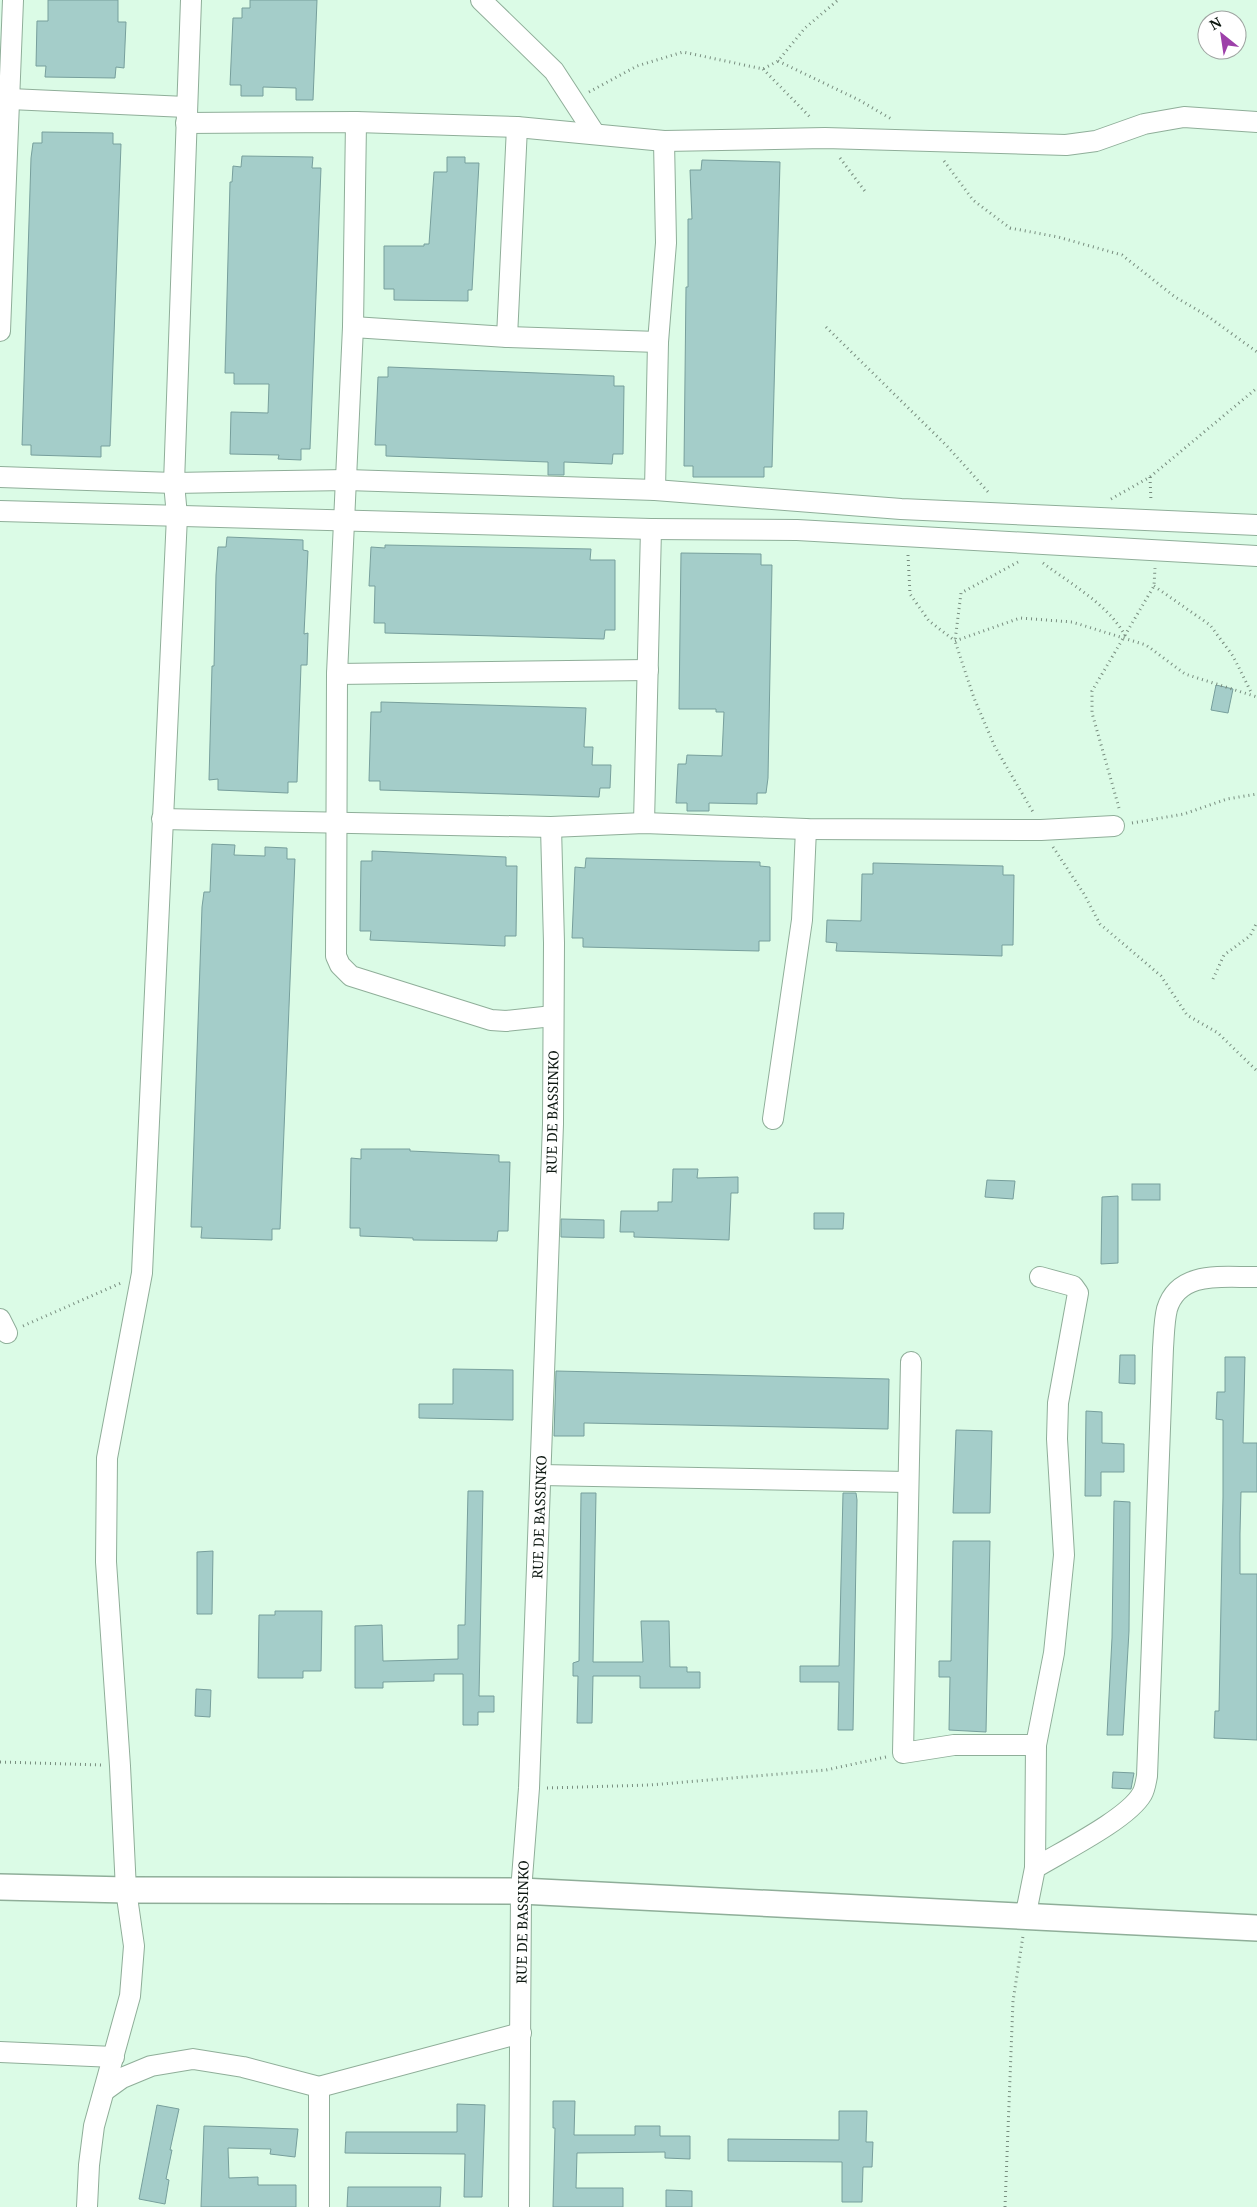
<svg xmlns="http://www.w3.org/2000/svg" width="1257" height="2207" font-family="'Noto Serif',serif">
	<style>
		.building { fill: #a4cdc9; stroke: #779f9c }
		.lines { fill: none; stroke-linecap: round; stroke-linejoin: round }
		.minor-casing { stroke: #8fae99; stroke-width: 22 }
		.tertiary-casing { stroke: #8fae99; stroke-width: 28 }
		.path { stroke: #788d7f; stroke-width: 3; stroke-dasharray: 1 4; stroke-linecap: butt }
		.minor { stroke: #fff; stroke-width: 20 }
		.tertiary { stroke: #fff; stroke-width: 25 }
		.labels { text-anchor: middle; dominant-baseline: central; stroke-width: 4; stroke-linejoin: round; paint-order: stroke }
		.street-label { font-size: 14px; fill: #0d1811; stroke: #fff }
	</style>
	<rect width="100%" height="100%" fill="#dbfbe6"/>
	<!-- building -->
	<g class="building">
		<path d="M48,0H118V22H126L124,68L116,67L115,78L45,77L46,66H36L37,21H48Z"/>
		<path d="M250,0H317L313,100H296V88L263,87V96H241V85H230L233,18H242V8H250Z"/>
		<path d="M42,132L113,133V144H121L110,446H101V457L31,455V445H22L31,158L33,143H42Z"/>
		<path d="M242,156L313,157L312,168H321L310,449H301V460L278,459L279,455L230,454L231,412L268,413L269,384H234V373H225L230,182H232L233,166L241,167Z"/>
		<path d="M447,157H465V163H479L472,290H468V301L394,300V289H384V246H424V244H429L434,172H447Z"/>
		<path d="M702,160L780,162L772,467H764V477H693V466H684L686,287H688V219H692L690,170H701Z"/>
		<path d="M388,367L614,376V386H624L623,454H613L612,464L564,462V475H548V462L386,456V445H375L378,377H388Z"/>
		<path d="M227,537L303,540V550L308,551L304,634L308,633L307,665H301L297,782H288V793L218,790V779L209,780L212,666H214L216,575L218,547H226Z"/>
		<path d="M385,545L591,549L590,560H615V630H605L604,639L385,633V623H374L375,586H369L371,547L385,548Z"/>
		<path d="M681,553L761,554V565H772L768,778L766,793H757V804L709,803V811H687V803H676L678,764H686L687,755L722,756L724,712H716V709H679Z"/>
		<path d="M1216,685L1233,689L1228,713L1211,710Z"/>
		<path d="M381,702L586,708L584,747H593L592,765H611L610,788H600L599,797L380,790V781H369L371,712H381Z"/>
		<path d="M212,844L235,845L234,855L265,856V847L287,848V859H295L280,1229H272V1240L201,1238L202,1227H191L202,907L204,892H210Z"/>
		<path d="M372,851L506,857V866H517L516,936H505V946L370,940L371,931H360L361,861H372Z"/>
		<path d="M586,858L760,862V866L770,867V941H759V951L583,947V938H572L575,867L585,868Z"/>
		<path d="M873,863L1003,866V875H1014L1013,945H1002V956L836,951L837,943L826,942L827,920L861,921L862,874H873Z"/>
		<path d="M361,1149H410V1151L499,1155V1162H510L508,1231H498L497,1241L413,1240V1238L360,1236V1228H350L351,1158L361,1159Z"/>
		<path d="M673,1169H698L697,1178L738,1177V1193H731L729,1240L634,1237V1232H620L621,1211H658V1202H672Z"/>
		<path d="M987,1180L1015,1181L1013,1199L985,1197Z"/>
		<rect x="1132" y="1184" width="28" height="16"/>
		<path d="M1118,1196V1263L1101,1264L1102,1197Z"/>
		<path d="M814,1213H844L843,1229H814Z"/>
		<path d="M561,1219L604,1220V1238L561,1237Z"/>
		<path d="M1120,1355H1135V1384L1119,1383Z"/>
		<path d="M1225,1357H1245L1243,1443H1257V1492H1241L1240,1534V1574H1257V1740L1214,1738L1215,1711H1219L1223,1497V1420L1216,1419L1217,1392H1225Z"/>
		<path d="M453,1369L513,1370V1420L419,1418V1404H453Z"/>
		<path d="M556,1371L889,1379L888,1429L584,1423V1436H554Z"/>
		<path d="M1086,1411L1102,1412V1443L1124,1444V1472H1101V1496H1085Z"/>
		<path d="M956,1430L992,1431L990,1513H953Z"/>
		<path d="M468,1491H483L479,1696H494V1712H478V1725H463V1674H434V1681L383,1682V1688H355V1626L382,1625L383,1661L458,1659V1625H465Z"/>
		<path d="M581,1493H596L593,1662H643L641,1621H669L670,1667H687V1672H700V1688H640V1676H593L592,1723H577L578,1676H573V1663L579,1661Z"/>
		<path d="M843,1493H856L857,1500L853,1730H838L839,1682H800V1666H839Z"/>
		<path d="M1114,1501L1130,1502L1129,1631L1123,1735H1107L1112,1638Z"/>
		<path d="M953,1541H990L986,1732L949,1730L950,1677H939V1661H951Z"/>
		<path d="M213,1551L212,1614H197V1552Z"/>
		<path d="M275,1611H322L321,1671H303V1678H258L259,1615H275Z"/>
		<path d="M196,1689L211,1690L210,1717L195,1716Z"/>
		<path d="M1113,1772L1134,1773L1131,1789L1112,1788Z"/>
		<path d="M553,2101H575L574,2135H635V2126H660V2136H690V2159L665,2158V2152L577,2153L576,2188H623V2207H553L555,2128H553Z"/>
		<path d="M457,2104L485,2105L482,2197H464L465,2154L345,2153L346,2132H457Z"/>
		<path d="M157,2105L179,2109L170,2150H172L166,2179L169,2180L165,2204L139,2199Z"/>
		<path d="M839,2111H867L866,2142H873L872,2167H863L862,2202H842V2162L728,2161V2139L839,2140Z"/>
		<path d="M204,2126L298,2129L295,2157L270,2154L271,2149L228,2148L229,2178L258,2177V2185H296V2207H201Z"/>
		<path d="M348,2187H441L440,2207H347Z"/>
		<path d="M666,2190L692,2191V2207H666Z"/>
	</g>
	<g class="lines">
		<defs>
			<g id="minor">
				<path d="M481,0L554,71L595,134"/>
				<path d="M10,99L186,107"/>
				<path d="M356,122L353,327L337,674L336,956L340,965L351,976L491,1020L506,1021L553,1016"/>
				<path d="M186,123L356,122L517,127L664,141L825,138L1066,145L1096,141L1144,124L1184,117L1257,122"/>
				<path d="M353,327L507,337L658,342"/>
				<path d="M0,331L13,0"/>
				<path d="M507,337L517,127"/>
				<path d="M0,477L174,483L347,480L655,490L901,509L1257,525"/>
				<path d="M655,490L658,342L666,243L664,141"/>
				<path d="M0,511L651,529L797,530L1257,556"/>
				<path d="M337,674L648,670"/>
				<path d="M162,819L551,827L644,823L806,829L1041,830L1114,826"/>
				<path d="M644,823L651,529"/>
				<path d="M773,1119L802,920L806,829"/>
				<path d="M0,1319L7,1333"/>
				<path d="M911,1362L903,1753L954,1745H1036"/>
				<path d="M541,1475L907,1482"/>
				<path d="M1035,1868L1036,1745L1054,1653L1064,1555L1057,1439L1058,1403L1078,1293L1073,1286L1040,1277"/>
				<path d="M1025,1918L1035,1868C1061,1852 1128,1819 1142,1794C1145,1789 1146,1781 1147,1776L1163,1348C1164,1335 1164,1321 1167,1309C1179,1269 1225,1278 1257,1277"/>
				<path d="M0,2052L114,2057"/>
				<path d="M104,2091L122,2078L151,2066L193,2059L243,2067L319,2087L521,2033"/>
				<path d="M87,2207L89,2165L94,2126L130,1996L134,1946L126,1890L120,1766L106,1562L107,1458L142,1273L177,516L174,483L191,0"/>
				<path d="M319,2207V2087"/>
				<path d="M519,2207L521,1891L529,1788L553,1124L554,943L551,827"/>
			</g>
			<path id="tertiary" d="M0,1887L126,1890L521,1891L1257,1928"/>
		</defs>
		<!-- minor casing -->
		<use href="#minor" class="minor-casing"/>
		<!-- tertiary casing -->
		<use href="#tertiary" class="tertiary-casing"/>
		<!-- path -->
		<g class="path">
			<path d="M778,61L859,100L893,120"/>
			<path d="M763,69L811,118"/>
			<path d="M589,92L637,66L683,52L763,69L778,61L805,28L838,0"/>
			<path d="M840,158L867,194"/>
			<path d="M944,161L973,200L1010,228L1058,237L1122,255L1175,297L1206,315L1257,352"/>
			<path d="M826,327L947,446L990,494"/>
			<path d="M1150,477L1151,502"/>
			<path d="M1111,499L1150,477L1257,388"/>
			<path d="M908,555L910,594L929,621L954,640"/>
			<path d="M1018,562L961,593L955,641L974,698L995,747L1033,812"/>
			<path d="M1043,563C1072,585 1108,604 1126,637"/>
			<path d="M1154,586L1210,625L1233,656L1252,694"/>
			<path d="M955,641L1020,618L1072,622L1146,645L1185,674L1257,697"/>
			<path d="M1119,808L1092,713V691L1154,586L1155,568"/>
			<path d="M1132,823L1184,814L1227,799L1257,794"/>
			<path d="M1053,847L1084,894L1100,924L1161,976L1187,1015L1218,1033L1257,1071"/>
			<path d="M1213,979L1224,955L1250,936L1257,922"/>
			<path d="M23,1326L121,1283"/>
			<path d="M0,1762L102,1765"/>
			<path d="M547,1788L650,1785L826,1770L886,1757"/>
			<path d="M1005,2207L1013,2001L1023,1936"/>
		</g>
		<!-- minor -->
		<use href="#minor" class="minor"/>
		<!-- tertiary -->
		<use href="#tertiary" class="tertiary"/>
	</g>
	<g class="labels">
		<!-- street labels -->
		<g class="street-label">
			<text transform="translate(552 1112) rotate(-89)">RUE DE BASSINKO</text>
			<text transform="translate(539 1517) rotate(-88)">RUE DE BASSINKO</text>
			<text transform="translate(522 1922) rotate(-89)">RUE DE BASSINKO</text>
		</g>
	</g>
	<!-- north arrow -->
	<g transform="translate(1222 35) rotate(330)"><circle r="24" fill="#ffffff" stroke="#9ea3a0"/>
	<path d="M0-4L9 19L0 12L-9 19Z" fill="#9d40a9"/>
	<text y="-8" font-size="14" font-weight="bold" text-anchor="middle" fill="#0d1811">N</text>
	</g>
</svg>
